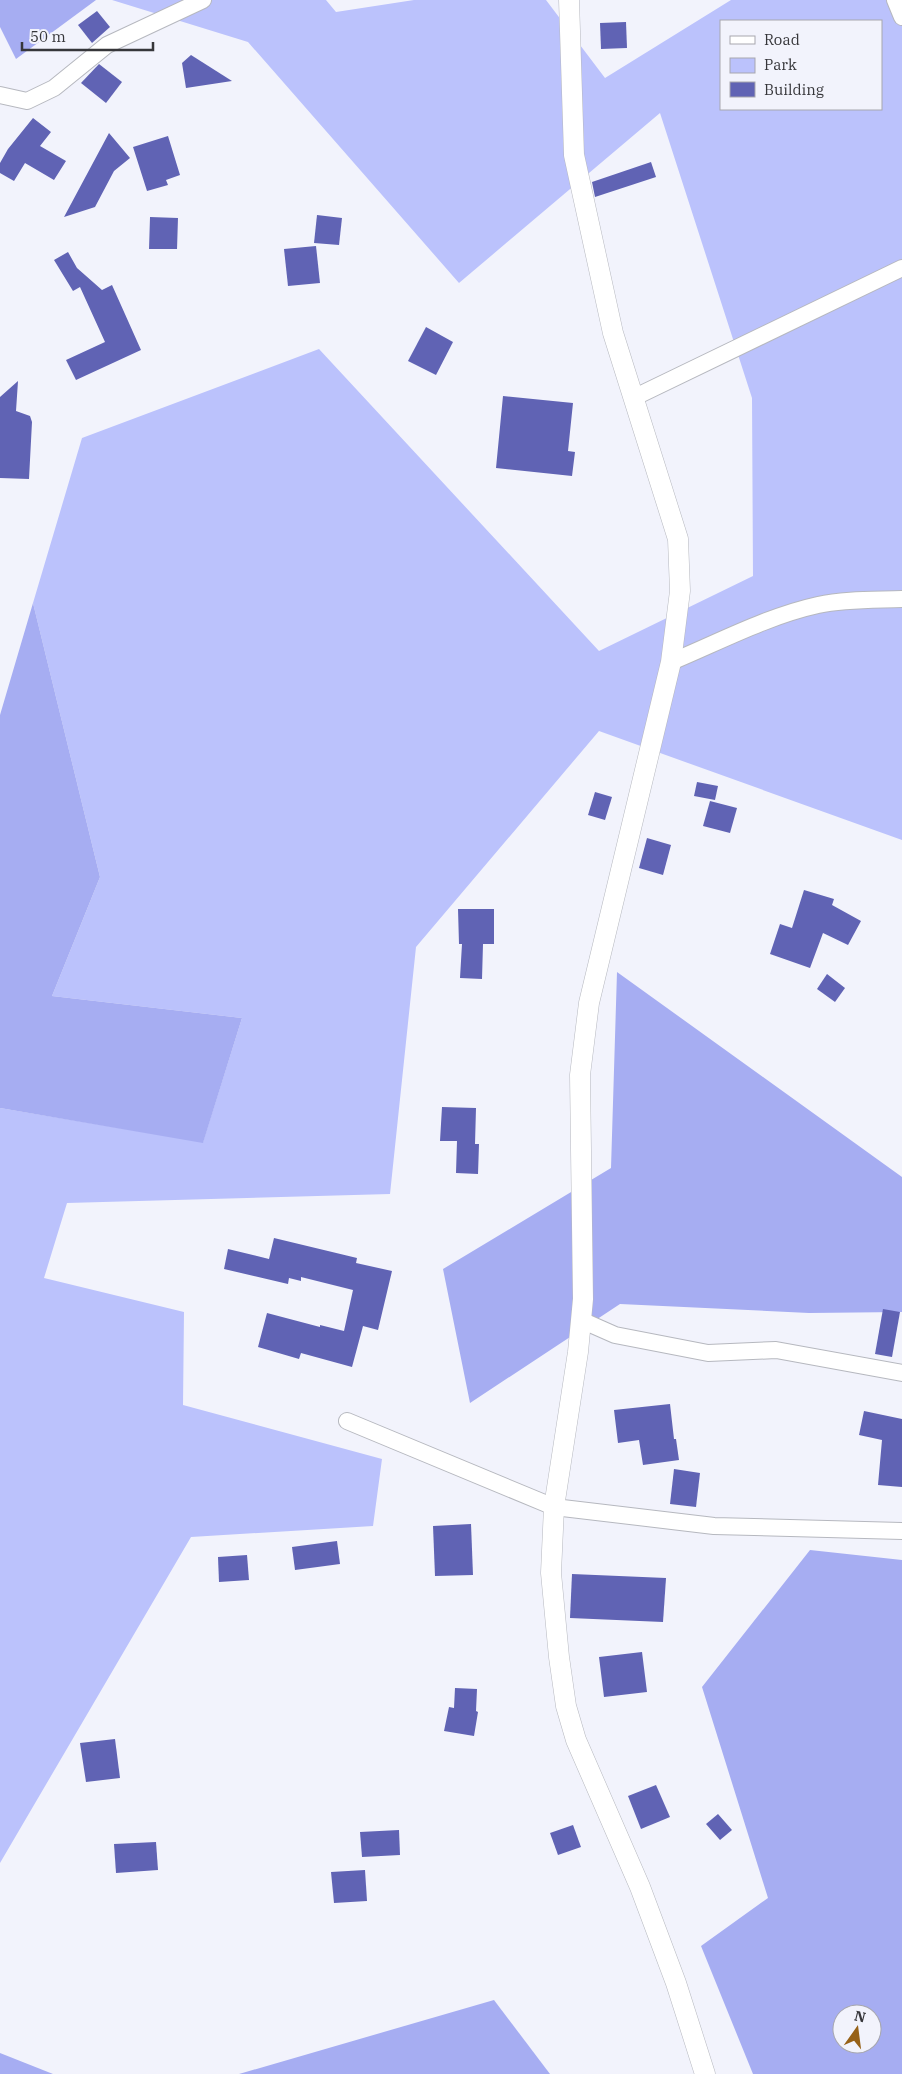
<svg xmlns="http://www.w3.org/2000/svg" width="902" height="2074" font-family="'IBM Plex Serif',serif">
	<style>
		.green { fill: #bbc2fc; fill-rule: evenodd }
		.forest { fill: #a6adf2; fill-rule: evenodd }
		.building { fill: #6063b4 }
		.lines { fill: none; stroke-linecap: round; stroke-linejoin: round }
		.minor-casing { stroke: #b6b8bf; stroke-width: 18 }
		.tertiary-casing { stroke: #b6b8bf; stroke-width: 21 }
		.minor { stroke: #fff; stroke-width: 16 }
		.tertiary { stroke: #fff; stroke-width: 20 }
	</style>
	<rect width="100%" height="100%" fill="#f2f3fc"/>
	<!-- green -->
	<path class="green" d="M112,0H326L336,12L414,0H546L605,78L731,0H902V840L599,731L416,947L390,1194L67,1203L44,1278L184,1312L183,1405L382,1459L373,1526L191,1537L0,1863V1108L203,1142L242,1018L52,996L100,877L33,603L82,438L319,349L599,651L753,576L752,398L660,113L459,283L248,42ZM721,21H881V109H721Z"/>
	<!-- forest -->
	<g class="forest">
		<path d="M0,0H96L16,59L0,27Z"/>
		<path d="M33,603L100,877L52,996L242,1018L203,1143L0,1108V715Z"/>
		<path d="M617,972L902,1177V1312L809,1313L620,1304L470,1403L443,1269L611,1168Z"/>
		<path d="M810,1550L902,1560V2074H753L701,1946L768,1898L702,1687ZM842,2014H872V2044H842Z"/>
		<path d="M494,2000L550,2074H239Z"/>
		<path d="M0,2053L53,2074H0Z"/>
	</g>
	<!-- building -->
	<g class="building">
		<path d="M97,11L110,27L92,43L78,25Z"/>
		<path d="M626,22L627,48L601,49L600,23Z"/>
		<path d="M191,55L232,81L186,88L182,63Z"/>
		<path d="M99,64L122,82L106,103L81,83Z"/>
		<path d="M33,118L51,132L40,146L66,161L54,180L25,163L14,181L0,173V163L8,149Z"/>
		<path d="M109,133L130,158L114,171L95,207L64,217Z"/>
		<path d="M168,136L180,175L166,180L168,185L147,191L133,147Z"/>
		<path d="M651,162L656,177L595,197L592,182Z"/>
		<path d="M317,215L342,218L339,245L314,243Z"/>
		<path d="M150,217L178,218L177,249H149Z"/>
		<path d="M316,246L320,283L288,286L284,249Z"/>
		<path d="M68,252L77,268L102,290L112,285L141,350L76,380L66,360L105,342L80,287L73,291L54,260Z"/>
		<path d="M426,327L453,342L436,375L408,361Z"/>
		<path d="M18,381L16,411L30,416L32,422L29,479L0,478V397Z"/>
		<path d="M503,396L573,403L568,451L575,452L572,476L496,468Z"/>
		<path d="M697,782L718,786L715,800L694,796Z"/>
		<path d="M595,792L612,797L605,820L588,815Z"/>
		<path d="M710,801L737,808L730,833L703,826Z"/>
		<path d="M647,838L671,845L663,875L639,868Z"/>
		<path d="M804,890L834,899L832,905L861,921L848,945L823,933L810,968L770,954L780,924L792,928Z"/>
		<path d="M458,909H494V944H483L482,979L460,978L462,944H459Z"/>
		<path d="M827,974L845,988L835,1002L817,989Z"/>
		<path d="M442,1107L476,1108L475,1144H479L478,1174L456,1173L457,1141H440Z"/>
		<path d="M274,1238L357,1258L356,1263L392,1271L378,1330L363,1326L352,1367L301,1353L299,1359L258,1347L267,1313L320,1327V1325L344,1331L353,1290L301,1277V1281L289,1278L288,1284L224,1269L228,1249L269,1259Z"/>
		<path d="M883,1309L900,1312L892,1357L875,1354Z"/>
		<path d="M670,1404L674,1439H676L679,1460L643,1465L639,1440L618,1443L614,1410Z"/>
		<path d="M864,1411L902,1419V1487L878,1485L882,1440L859,1435Z"/>
		<path d="M674,1469L700,1473L696,1507L670,1504Z"/>
		<path d="M471,1524L473,1575L435,1576L433,1526Z"/>
		<path d="M337,1541L340,1564L295,1570L292,1547Z"/>
		<path d="M247,1555L249,1580L219,1582L218,1557Z"/>
		<path d="M572,1574L666,1578L663,1622L570,1618Z"/>
		<path d="M642,1652L647,1692L604,1697L599,1657Z"/>
		<path d="M455,1688L477,1689L476,1711L478,1712L474,1736L444,1731L449,1707L454,1708Z"/>
		<path d="M115,1739L120,1778L86,1782L80,1743Z"/>
		<path d="M656,1785L670,1817L641,1829L628,1796Z"/>
		<path d="M718,1814L732,1830L720,1840L706,1824Z"/>
		<path d="M573,1825L581,1847L558,1855L550,1833Z"/>
		<path d="M399,1830L400,1855L362,1857L360,1832Z"/>
		<path d="M156,1842L158,1870L116,1873L114,1844Z"/>
		<path d="M365,1870L367,1901L334,1903L331,1872Z"/>
	</g>
	<g class="lines">
		<defs>
			<g id="minor">
				<path d="M895,0L902,17"/>
				<path d="M0,95L27,101L54,88L107,45L203,0"/>
				<path d="M633,398L902,268"/>
				<path d="M671,662C719,642 768,616 818,605C845,599 874,600 902,599"/>
				<path d="M581,1320L615,1335L708,1353L776,1350L902,1373"/>
				<path d="M347,1421L554,1507L714,1526L902,1531"/>
			</g>
			<path id="tertiary" d="M569,0L574,155L613,333L678,539L680,591L671,662L589,1003L580,1075L583,1299L578,1352L554,1507L551,1573L559,1657L566,1706L576,1740L640,1887L676,1983L705,2074"/>
		</defs>
		<!-- minor casing -->
		<use href="#minor" class="minor-casing"/>
		<!-- tertiary casing -->
		<use href="#tertiary" class="tertiary-casing"/>
		<!-- minor -->
		<use href="#minor" class="minor"/>
		<!-- tertiary -->
		<use href="#tertiary" class="tertiary"/>
	</g>
	<!-- legend -->
	<rect x="720" y="20" width="162" height="90" fill="#f2f3fc" stroke="#a7a7ae"/>
	<rect x="730" y="36" width="25" height="8" fill="#ffffff" stroke="#a7a7ae"/>
	<text x="764" y="45" font-size="15" fill="#36363a">Road</text>
	<rect x="730" y="58" width="25" height="15" fill="#bbc2fc" stroke="#a7a7ae"/>
	<text x="764" y="70" font-size="15" fill="#36363a">Park</text>
	<rect x="730" y="82" width="25" height="15" fill="#6063b4" stroke="#a7a7ae"/>
	<text x="764" y="95" font-size="15" fill="#36363a">Building</text>
	<!-- north arrow -->
	<g transform="translate(857 2029) rotate(14)"><circle r="24" fill="#f2f3fc" stroke="#a7a7ae"/>
	<path d="M0-4L9 19L0 12L-9 19Z" fill="#976218"/>
	<text y="-8" font-size="14" font-weight="bold" text-anchor="middle" fill="#36363a">N</text>
	</g>
	<!-- scale -->
	<path d="M22 42v8h131v-8" fill="none" stroke="#36363a" stroke-width="2.5"/>
	<text x="30" y="42" font-size="15" fill="#36363a" stroke="#f2f3fc" stroke-width="4" paint-order="stroke">50 m</text>
</svg>
